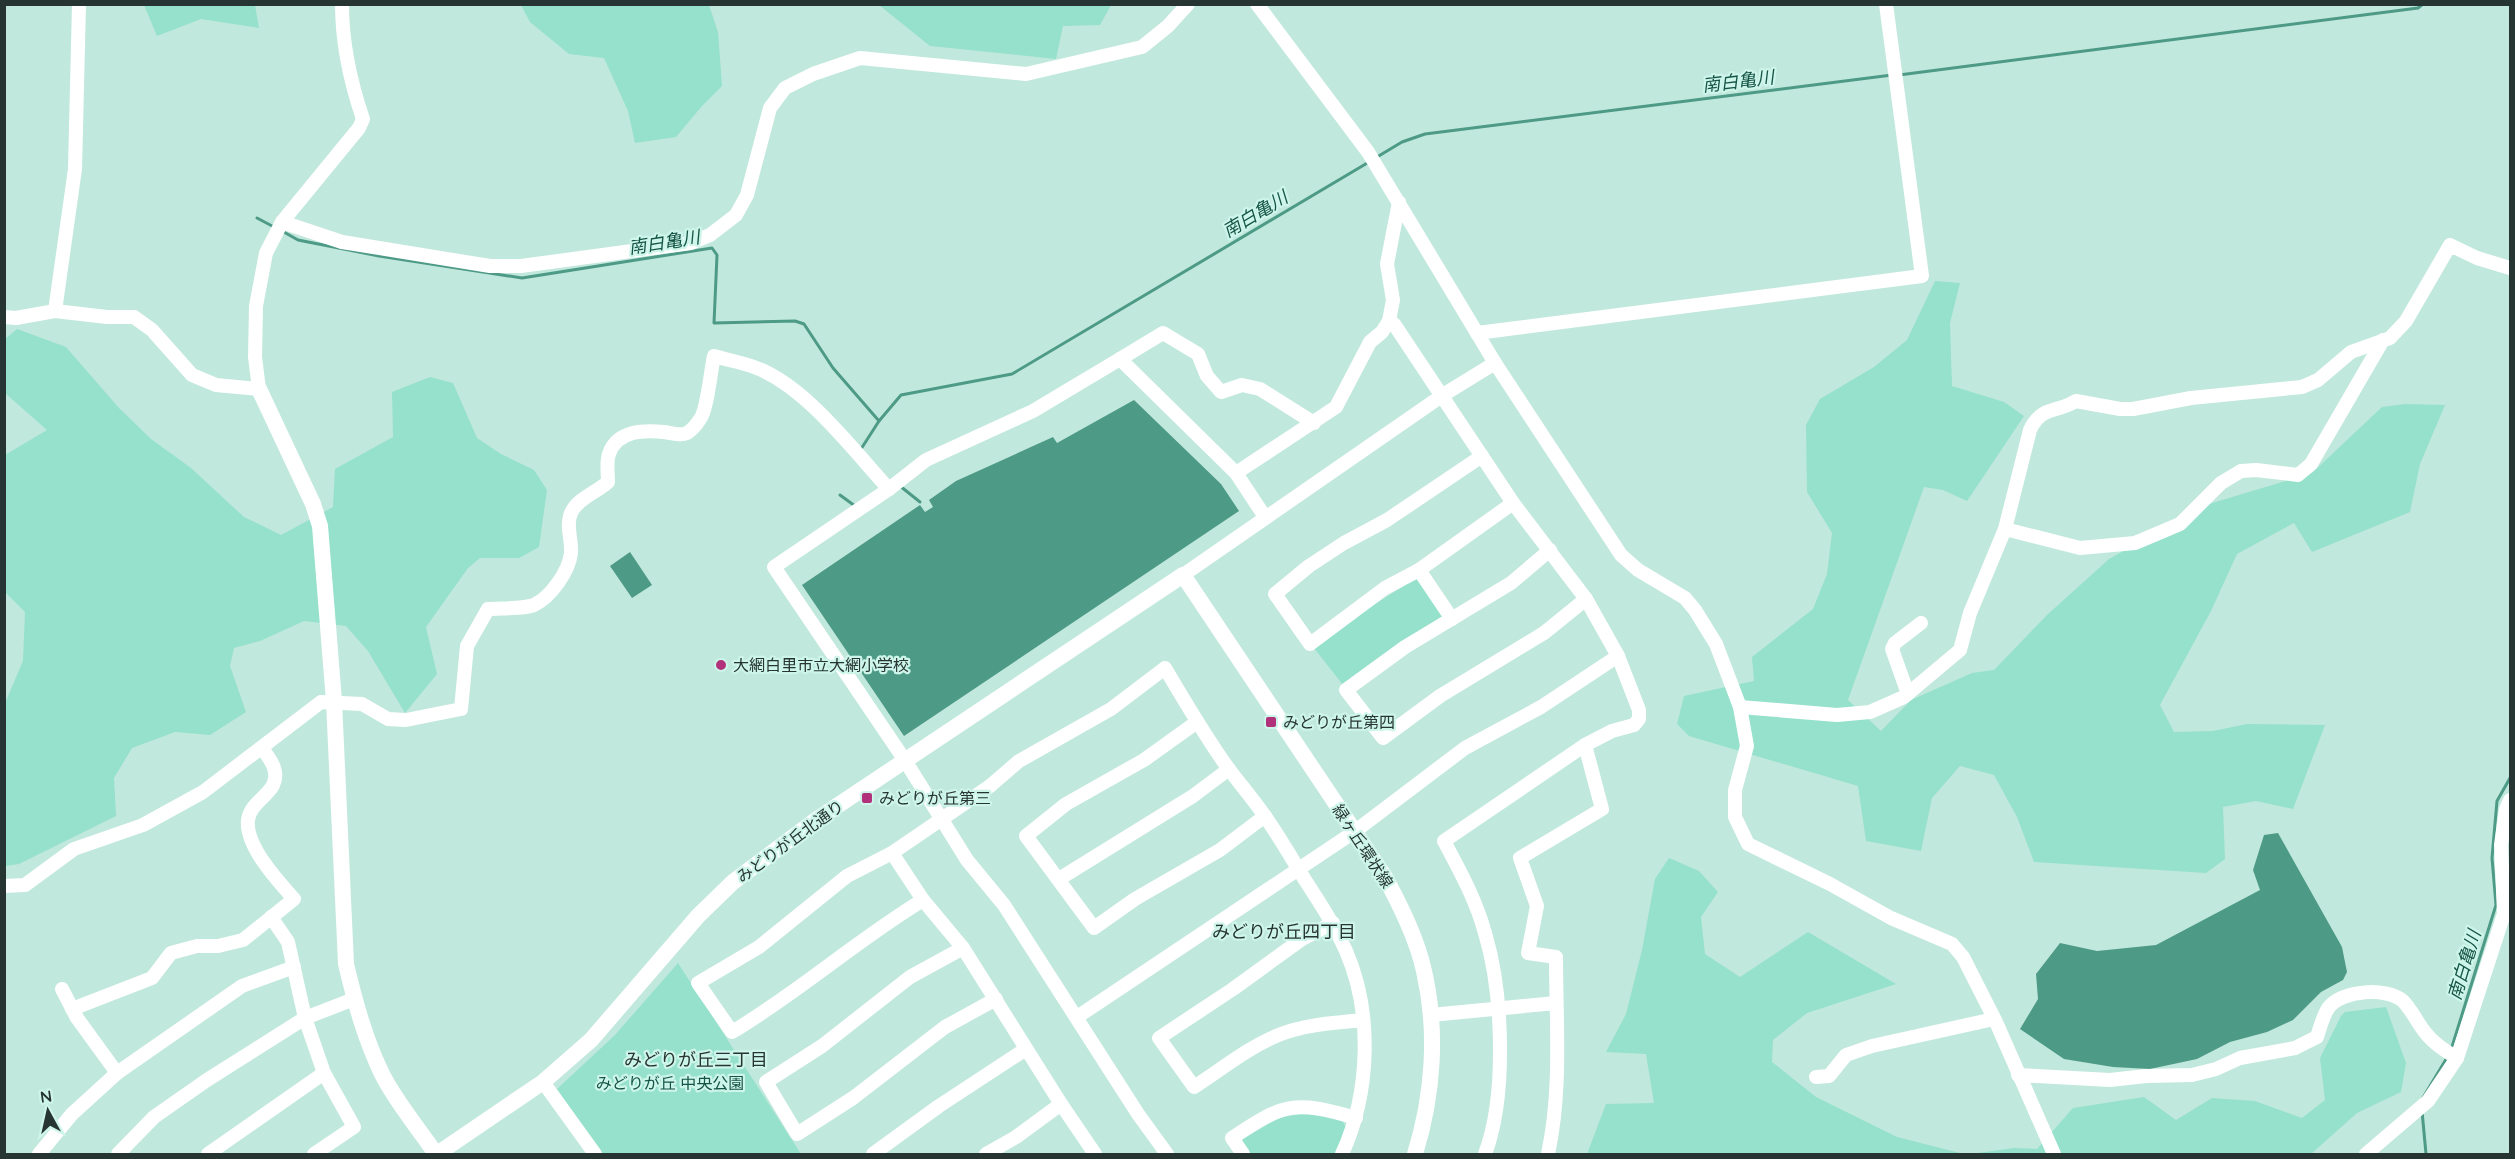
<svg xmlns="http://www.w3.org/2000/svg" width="2515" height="1159" font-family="Quicksand,'Noto Sans JP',sans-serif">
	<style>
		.green { fill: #95e1cb }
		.water { fill: #4d9a86 }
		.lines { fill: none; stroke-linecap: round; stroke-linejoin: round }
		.stream { stroke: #4d9a86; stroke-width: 3 }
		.minor { stroke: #fff; stroke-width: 14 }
		.tertiary { stroke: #fff; stroke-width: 16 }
		.poi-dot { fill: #b2317b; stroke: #cef5e9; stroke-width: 2 }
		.labels { text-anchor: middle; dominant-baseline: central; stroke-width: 4.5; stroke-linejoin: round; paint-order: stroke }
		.poi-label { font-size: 16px; fill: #263531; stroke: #cef5e9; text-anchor: start }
		.street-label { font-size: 16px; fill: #263531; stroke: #cef5e9 }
		.park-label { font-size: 16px; fill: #145446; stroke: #cef5e9 }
		.water-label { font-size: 18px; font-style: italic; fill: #155546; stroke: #cef5e9 }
		.neighbourhood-label { font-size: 18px; fill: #263531; stroke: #cef5e9 }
	</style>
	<rect width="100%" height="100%" fill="#c1e8dc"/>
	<!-- green -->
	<g class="green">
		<path d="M144,5H255L259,28L201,19L157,36Z"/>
		<path d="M521,5H709L718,32L722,86L702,106L676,137L635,143L628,111L604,58L569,54L530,22Z"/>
		<path d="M879,5H1111L1100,25L1063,26L1056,59L930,46Z"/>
		<path d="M1935,281L1960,283L1950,323L1952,386L2004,402L2024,416L1967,501L1943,490L1924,487L1848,700L1881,731L1911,700L1972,673L1994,670L2047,615L2109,559L2209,504L2312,473L2382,407L2405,404L2445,405L2420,464L2410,512L2312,552L2294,523L2237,554L2211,611L2160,705L2174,732L2213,731L2247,724L2325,725L2293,809L2256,801L2223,807L2225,859L2206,873L2034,862L2017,817L1994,775L1960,766L1932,798L1921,851L1866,841L1858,786L1689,736L1677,724L1684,696L1754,681L1752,657L1813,609L1827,574L1832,533L1807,492L1806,425L1820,399L1874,367L1907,340Z"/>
		<path d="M17,329L66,347L119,408L151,439L191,468L244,517L281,535L333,507L335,469L393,437L392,392L430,377L453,383L477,438L501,454L534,470L547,490L539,547L519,558H480L468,568L426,627L437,674L405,713L368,651L346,626L304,621L260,641L234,648L230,666L246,712L210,735L175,732L132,748L114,778L116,816L19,864L5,866V703L23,661L25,612L5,592V455L47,430L5,393V339Z"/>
		<path d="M1418,577L1445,619L1343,685L1314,648L1369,608Z"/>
		<path d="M1669,858L1699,871L1718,892L1701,917L1705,954L1740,977L1808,932L1896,984L1807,1013L1773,1040L1772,1062L1816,1097L1897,1137L1964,1154H1587L1606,1104L1654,1103L1646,1054L1606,1052L1626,1014L1642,950L1655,879Z"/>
		<path d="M678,963L801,1154H603L557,1089L615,1035Z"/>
		<path d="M2386,1007L2406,1063L2401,1092L2357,1113L2311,1154H1970L2014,1148L2037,1149L2073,1108L2144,1097L2176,1120L2212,1098L2255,1101L2302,1118L2325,1100L2320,1058L2341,1016L2345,1012Z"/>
		<path d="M1306,1113L1342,1120L1346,1127L1336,1154H1248L1241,1145L1243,1139L1279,1118Z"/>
	</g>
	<!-- water -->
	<g class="water">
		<path d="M1134,400L1221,484L1239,511L904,736L802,585L920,505L925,512L933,507L929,500L956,481L1053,437L1057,443Z"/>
		<path d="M630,552L652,585L632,598L610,566Z"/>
		<path d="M2278,833L2342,947L2347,972L2343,980L2321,992L2293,1020L2267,1032L2230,1042L2197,1059L2150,1069L2113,1067L2064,1059L2020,1029L2038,999L2036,974L2060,943L2097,951L2156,945L2260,890L2253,870L2264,835Z"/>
	</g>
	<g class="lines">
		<!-- stream -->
		<g class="stream">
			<path d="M1899,75L2418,8L2423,4"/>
			<path d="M1377,157L1402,142L1425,134L1892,75"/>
			<path d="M257,218L274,227"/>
			<path d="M282,231L298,240L379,256L522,278L712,248L717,255L714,323L795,321L804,324L833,368L879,421"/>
			<path d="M861,449L879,421L901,395L1012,374L1369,162"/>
			<path d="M900,486L920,502"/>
			<path d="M840,495L855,506"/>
			<path d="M2451,1050L2496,905L2492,858L2497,801L2510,778"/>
			<path d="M2421,1101L2448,1056"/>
			<path d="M2422,1111L2426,1154"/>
		</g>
		<!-- minor -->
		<g class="minor">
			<path d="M1257,4L1368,152L1495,363L1621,555L1638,570L1685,598L1695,610L1716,644L1740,707L1747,746L1735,790V817L1748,844L1830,884L1891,918L1952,944L1963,957L1996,1022L2054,1154"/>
			<path d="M282,222L342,242L490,266H521L691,243L710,235L736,215L747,195L770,108L785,88L813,74L860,58L1026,74L1142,47L1168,26L1188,4"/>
			<path d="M55,311L75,169L79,4"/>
			<path d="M4,317L16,318L55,311L107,317H134L152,330L192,375L216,385L259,389L255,357L256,306L266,253L282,222L359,128L363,119C350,81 342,44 342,4"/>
			<path d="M1389,321L1394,324L1513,503L1586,599L1618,656L1639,710V719L1634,725L1612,731L1585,745L1444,841C1460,871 1476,900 1485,933C1503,993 1507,1096 1485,1154"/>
			<path d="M1477,333L1922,276L1886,4"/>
			<path d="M1120,359L1163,333L1198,354L1207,376L1221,392L1242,385L1260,389L1314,423"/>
			<path d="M1482,456L1387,520L1344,543L1309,566L1275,594L1310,644L1385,588L1419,570L1513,503"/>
			<path d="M1236,473L1336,407L1370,342L1382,332L1389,321L1393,300L1387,264L1399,202"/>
			<path d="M2005,529L2080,548L2135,543L2180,524L2221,483L2241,471L2256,470L2298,475L2311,464L2383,340"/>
			<path d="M1550,550L1511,583L1405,647L1346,690L1383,738L1440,696L1544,633L1586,599"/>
			<path d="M1419,570L1452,619"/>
			<path d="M1183,575L1443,395L1495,363"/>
			<path d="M1908,694L1892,649L1895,643L1921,623"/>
			<path d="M1740,707L1837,715L1870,712L1904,697L1960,650L1970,613L2005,529L2030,430C2041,406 2056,413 2076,401L2120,409H2133L2191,398L2302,387L2318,380L2351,352L2390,338L2406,321L2450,245L2477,258L2510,268"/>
			<path d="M1197,722L1144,760L1066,804L1026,836L1094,928L1135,899L1220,850L1265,816"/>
			<path d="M892,853L923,900L963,948L1061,1104L1095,1154"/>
			<path d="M1059,879L1193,796L1229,769"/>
			<path d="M4,886L25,885L74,849L143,825L203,792L321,702L362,704L388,719L406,720L461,709L467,646L488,609C499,608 525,609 534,605C551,597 569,571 571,553C572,539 565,524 572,511C579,498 597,492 608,482C608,473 606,462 609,454C617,430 644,430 664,432C671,433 681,436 687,433C692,430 697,424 700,419C707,411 711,369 714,356C727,360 741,362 754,367C805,385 853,450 889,489"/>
			<path d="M923,900C857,940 799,992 732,1032L698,983L759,947L847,876L892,853L990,786L1019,761L1111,709L1165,668C1185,702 1205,736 1228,768C1240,784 1253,799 1264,815C1279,836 1292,859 1305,880C1320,903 1335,926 1346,951C1373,1013 1370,1093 1342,1154"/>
			<path d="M271,917L288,942L305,1018L324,1073L354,1127L314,1154"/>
			<path d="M1333,923L1302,939L1233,989L1159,1038L1194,1087C1222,1069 1250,1046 1281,1034C1307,1024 1336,1023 1363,1020"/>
			<path d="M963,948L910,977L822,1046L766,1082L797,1134L853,1098L945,1027L996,999"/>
			<path d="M62,989L77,1018L117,1073"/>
			<path d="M72,1009L152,978L171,953L197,946H218L243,940L294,899C278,881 245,846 248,820C251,798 282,793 274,768C272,761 266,754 262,748"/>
			<path d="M1431,1015L1556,1003"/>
			<path d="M1077,1017L1354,832L1465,748L1541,707L1618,656"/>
			<path d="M2018,1075L2110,1080L2146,1076L2192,1075L2216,1069L2240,1058L2295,1048L2317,1037C2320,1028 2323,1015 2329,1007C2342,990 2387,987 2403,1001C2411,1009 2417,1022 2424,1031C2433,1043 2444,1050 2457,1058"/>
			<path d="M1816,1077L1829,1076L1846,1055L1872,1046L1994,1019"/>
			<path d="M543,1082L595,1154"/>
			<path d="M39,1154L72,1114L117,1073L242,986L294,967"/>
			<path d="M118,1154L154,1117L207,1080L305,1018L354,999"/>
			<path d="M208,1154L324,1073"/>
			<path d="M873,1154L939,1106L1026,1049"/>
			<path d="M986,1154L1016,1137L1061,1104"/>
			<path d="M1167,1154L1138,1114L1004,905L967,860L906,762L774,567L889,489L926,460L1033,411L1120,359L1236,473L1265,517"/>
			<path d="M1243,1154L1232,1138C1284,1103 1294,1100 1356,1118"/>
			<path d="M1548,1154C1562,1089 1556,1023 1556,957L1528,953L1537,906L1520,858L1602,809L1585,745"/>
			<path d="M2366,1154L2428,1101L2457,1058L2504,914L2501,845L2506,809L2510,800"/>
		</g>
		<!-- tertiary -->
		<g class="tertiary">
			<path d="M259,389L313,504L320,526L334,701L346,964C355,1002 365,1039 382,1074C396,1102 419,1129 436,1154"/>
			<path d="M437,1154L543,1082L591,1040L698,916L733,882L816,820L1183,575L1385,877C1401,907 1417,939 1424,971C1438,1032 1433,1096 1415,1154"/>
		</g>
	</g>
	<!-- markers -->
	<g class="poi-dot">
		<circle cx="721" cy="665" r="6"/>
		<rect x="1265" y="716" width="12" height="12" rx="3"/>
		<rect x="861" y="792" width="12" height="12" rx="3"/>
	</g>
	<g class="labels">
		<!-- poi labels -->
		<g class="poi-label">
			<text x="733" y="665">大網白里市立大網小学校</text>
			<text x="1283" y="722">みどりが丘第四</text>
			<text x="879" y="798">みどりが丘第三</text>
		</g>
		<!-- street labels -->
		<g class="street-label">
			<text transform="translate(790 841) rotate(-36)">みどりが丘北通り</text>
			<text transform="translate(1363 846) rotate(57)">緑ヶ丘環状線</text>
		</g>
		<!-- park labels -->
		<g class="park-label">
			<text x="670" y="1083">みどりが丘 中央公園</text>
		</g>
		<!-- water labels -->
		<g class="water-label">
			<text transform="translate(1738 81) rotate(-7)">南白亀川</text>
			<text transform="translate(1255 214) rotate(-31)">南白亀川</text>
			<text transform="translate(664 242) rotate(-9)">南白亀川</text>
			<text transform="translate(2464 965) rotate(-73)">南白亀川</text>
		</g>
		<!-- neighbourhood labels -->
		<g class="neighbourhood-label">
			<text x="1284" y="931">みどりが丘四丁目</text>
			<text x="696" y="1059">みどりが丘三丁目</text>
		</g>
	</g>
	<!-- border -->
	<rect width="2515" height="1159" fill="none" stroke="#263531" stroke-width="12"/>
	<!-- north arrow -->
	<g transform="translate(48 1111) rotate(352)" stroke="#cef5e9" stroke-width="4.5" paint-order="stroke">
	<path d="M0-4.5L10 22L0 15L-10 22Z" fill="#263531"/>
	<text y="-9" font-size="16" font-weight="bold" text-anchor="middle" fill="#263531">N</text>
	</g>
</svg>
